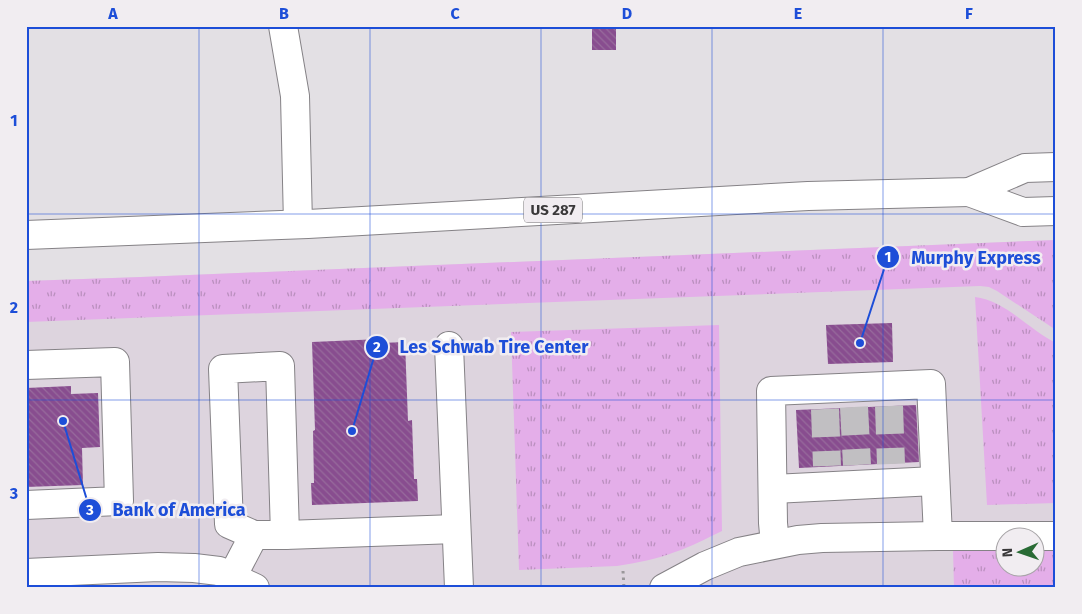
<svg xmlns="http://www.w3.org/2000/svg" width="1082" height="614" font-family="'Fira Sans',sans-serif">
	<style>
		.built { fill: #ddd4de; fill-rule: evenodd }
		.grass { fill: url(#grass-tufts) }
		.building { fill: url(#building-back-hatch) }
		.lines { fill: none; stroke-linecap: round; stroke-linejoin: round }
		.minor-tunnel { stroke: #c1bfc2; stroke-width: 28; stroke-dasharray: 28 14; stroke-linecap: butt }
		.minor-casing { stroke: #858286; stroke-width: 30 }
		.major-casing { stroke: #858286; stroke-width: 30 }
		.path { stroke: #9a979a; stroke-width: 3; stroke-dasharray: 2.5 4; stroke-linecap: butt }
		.minor { stroke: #fff; stroke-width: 28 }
		.major { stroke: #fff; stroke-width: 28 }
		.grid { fill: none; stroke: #1d4ed8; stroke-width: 1; stroke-opacity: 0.55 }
		.labels { text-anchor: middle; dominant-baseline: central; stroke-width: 5; stroke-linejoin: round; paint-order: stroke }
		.shield { fill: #f1edf1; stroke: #716f71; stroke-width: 1 }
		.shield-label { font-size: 15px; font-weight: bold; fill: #3a393a }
		.leader { fill: none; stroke: #1d4ed8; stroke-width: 2 }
		.callout-dot { fill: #1d4ed8; stroke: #f1edf1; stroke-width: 2 }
		.mark-label { font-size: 15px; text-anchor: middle; font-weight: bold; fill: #fff }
		.callout-label { font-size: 18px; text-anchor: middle; font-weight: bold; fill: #1d4ed8; stroke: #f1edf1; stroke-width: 5; stroke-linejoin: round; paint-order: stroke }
		.neatline { fill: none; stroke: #1d4ed8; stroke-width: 2 }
		.grid-label { font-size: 16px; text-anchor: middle; font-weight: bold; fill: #1d4ed8 }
	</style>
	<defs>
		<pattern id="grass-tufts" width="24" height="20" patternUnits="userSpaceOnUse" patternTransform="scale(1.25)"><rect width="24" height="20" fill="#e4aee9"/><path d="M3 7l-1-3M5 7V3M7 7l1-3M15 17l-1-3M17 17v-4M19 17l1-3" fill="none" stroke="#ba8fbe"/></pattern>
		<pattern id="building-back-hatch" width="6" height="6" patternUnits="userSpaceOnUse" patternTransform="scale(1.25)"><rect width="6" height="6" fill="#884d8f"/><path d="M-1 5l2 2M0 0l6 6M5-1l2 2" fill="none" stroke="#976b9c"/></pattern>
	</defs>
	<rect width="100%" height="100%" fill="#e3e0e4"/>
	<!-- built -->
	<path class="built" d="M1056,240V588H26V281L141,277ZM1004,536H1034V566H1004Z"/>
	<!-- grass -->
	<g class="grass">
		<path d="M1056,240V330L997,291L989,287L980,286L26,322V281L141,277Z"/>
		<path d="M975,297C1005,300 1029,330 1056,343V503L987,505Z"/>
		<path d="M719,325L722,531C707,538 691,547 675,552C657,559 637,563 617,566L519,570L511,332Z"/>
		<path d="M1056,548V588H954L953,549H1004V566H1034L1035,549Z"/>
	</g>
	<!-- building -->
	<g class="building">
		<rect x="592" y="26" width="24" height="24"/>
		<path d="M892,323L893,362L828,364L826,325Z"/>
		<path d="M381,339V343L405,342L408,421L412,420L414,479H417L418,501L312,505L311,483H314L313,431L315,430L312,342Z"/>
		<path d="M71,386V394L98,393L100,447L82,448L83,485L26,487V388Z"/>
		<path d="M916,405L919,462L799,468L796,410Z"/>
	</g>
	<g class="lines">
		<!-- minor-tunnel -->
		<g class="minor-tunnel">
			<path d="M889,406L891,464"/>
			<path d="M854,407L857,465"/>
			<path d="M825,409L827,466"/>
		</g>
		<defs>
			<g id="minor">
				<path d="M283,26L295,96L298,224"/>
				<path d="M449,346L459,588"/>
				<path d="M26,365L115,362L119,501L26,505"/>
				<path d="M773,489L935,481"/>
				<path d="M285,535L456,529"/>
				<path d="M775,544L773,523L771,391L931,384L938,536"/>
				<path d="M26,573L158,567L194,568L219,571L255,588"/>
				<path d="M232,577L254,535H285L280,366L223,369L229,524L254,535"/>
				<path d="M664,588L705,566L739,552L798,540L822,538L938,536H1056"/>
			</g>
			<g id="major">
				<path d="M969,192L1023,212L1056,211"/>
				<path d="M26,235L308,224L808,196L969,192L1025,168L1056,167"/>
			</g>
		</defs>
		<!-- minor casing -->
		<use href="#minor" class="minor-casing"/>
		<!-- major casing -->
		<use href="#major" class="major-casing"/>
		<!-- path -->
		<path class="path" d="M623,571L624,588"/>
		<!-- minor -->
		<use href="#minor" class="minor"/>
		<!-- major -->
		<use href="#major" class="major"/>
	</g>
	<!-- grid -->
	<path class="grid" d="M199,26V588M370,26V588M541,26V588M712,26V588M883,26V588M26,214H1056M26,400H1056"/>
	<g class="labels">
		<!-- shield labels -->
		<rect class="shield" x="524" y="197.5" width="58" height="25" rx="4"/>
		<g class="shield-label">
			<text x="553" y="210">US 287</text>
		</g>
	</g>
	<!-- callouts -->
	<path class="leader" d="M860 343L888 257M352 431L377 347M63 421L90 510"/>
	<g class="callout-dot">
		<circle cx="860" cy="343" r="5"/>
		<circle cx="352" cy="431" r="5"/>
		<circle cx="63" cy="421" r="5"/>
		<circle cx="888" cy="257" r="12"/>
		<circle cx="377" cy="347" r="12"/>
		<circle cx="90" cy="510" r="12"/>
	</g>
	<g class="mark-label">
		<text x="888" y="262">1</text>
		<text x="377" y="352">2</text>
		<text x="90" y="515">3</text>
	</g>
	<g class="callout-label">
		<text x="976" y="264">Murphy Express</text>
		<text x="494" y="353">Les Schwab Tire Center</text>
		<text x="179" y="516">Bank of America</text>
	</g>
	<!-- border -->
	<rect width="1082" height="614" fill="none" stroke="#f1edf1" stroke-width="55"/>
	<!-- north arrow -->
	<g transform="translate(1020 552) rotate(268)"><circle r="24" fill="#f1edf1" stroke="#a8a5a8"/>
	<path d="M0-4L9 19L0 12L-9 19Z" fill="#296b35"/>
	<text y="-8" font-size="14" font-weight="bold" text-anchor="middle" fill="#3a393a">N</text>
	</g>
	<rect x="28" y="28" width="1026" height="558" class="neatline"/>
	<g class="grid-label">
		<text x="113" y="19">A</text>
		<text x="284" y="19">B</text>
		<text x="455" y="19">C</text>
		<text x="627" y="19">D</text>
		<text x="798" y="19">E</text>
		<text x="969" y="19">F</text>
		<text x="14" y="126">1</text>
		<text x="14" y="313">2</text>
		<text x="14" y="499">3</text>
	</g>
</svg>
